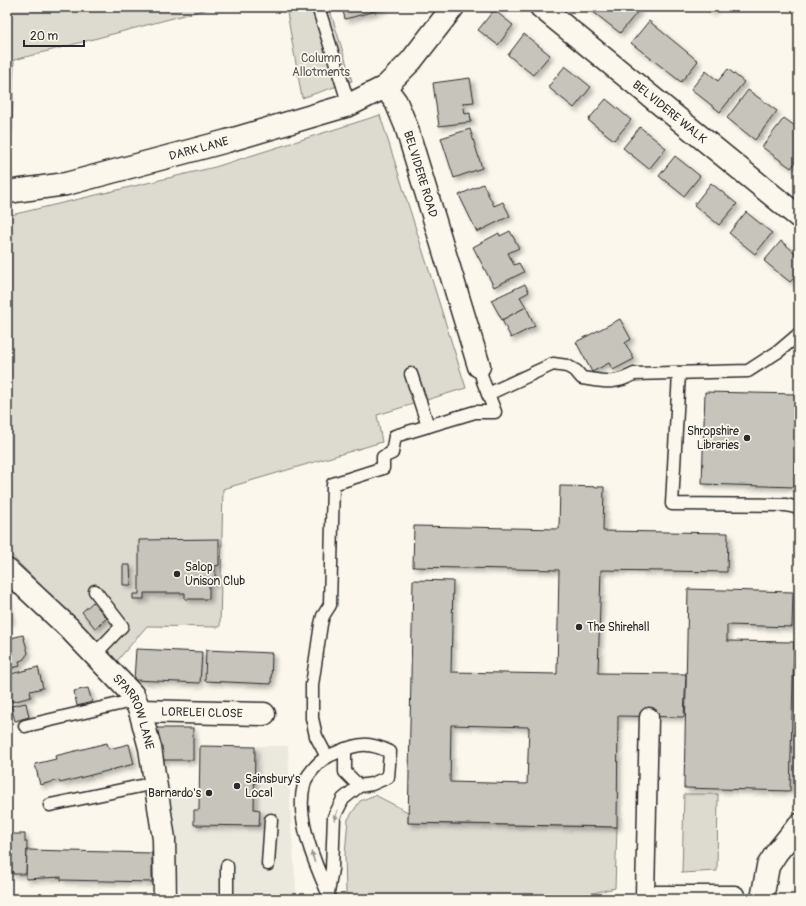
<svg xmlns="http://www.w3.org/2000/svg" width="806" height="906" font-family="Pangolin,sans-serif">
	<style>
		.built { fill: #ebe8de }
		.green { fill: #dddad0; stroke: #84827e }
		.building { fill: #c7c4bc; stroke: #2b2b2b; fill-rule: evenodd; filter: url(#shadow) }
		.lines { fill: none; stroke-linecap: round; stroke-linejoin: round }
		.service-casing { stroke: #2b2b2b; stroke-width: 15 }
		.pedestrian-casing { stroke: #2b2b2b; stroke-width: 21 }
		.minor-casing { stroke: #2b2b2b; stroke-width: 25 }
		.service { stroke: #fbf7ec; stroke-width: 12 }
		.pedestrian { stroke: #fbf7ec; stroke-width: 18 }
		.minor { stroke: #fbf7ec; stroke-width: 22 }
		.oneway { fill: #93918c }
		.poi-dot { fill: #2b2b2b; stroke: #fbf7ec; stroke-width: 1.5 }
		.labels { text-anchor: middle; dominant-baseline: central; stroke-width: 3.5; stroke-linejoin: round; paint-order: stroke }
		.park-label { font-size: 12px; fill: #585754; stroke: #fbf7ec }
		.street-label { font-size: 12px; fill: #2b2b2b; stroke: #fbf7ec }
		.poi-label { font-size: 12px; fill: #2b2b2b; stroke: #fbf7ec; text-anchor: start }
	</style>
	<defs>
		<filter id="shadow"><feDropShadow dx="3.5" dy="3.5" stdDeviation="2" flood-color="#0004"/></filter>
	</defs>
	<rect width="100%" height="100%" fill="#fbf7ec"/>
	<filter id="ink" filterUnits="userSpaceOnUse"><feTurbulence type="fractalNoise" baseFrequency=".025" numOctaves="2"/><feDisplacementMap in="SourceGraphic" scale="8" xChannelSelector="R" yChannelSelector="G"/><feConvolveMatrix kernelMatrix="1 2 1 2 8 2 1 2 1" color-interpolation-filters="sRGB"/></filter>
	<g filter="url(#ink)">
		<!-- built -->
		<path class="built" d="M200,746H288L291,826L297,899H182L168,841L163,790H199Z"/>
		<!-- green -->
		<g class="green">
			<path d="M7,7H215L14,60L12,133L7,134Z"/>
			<path d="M286,7H329L352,81L302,98Z"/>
			<path d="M380,115L466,388L377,415L382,442L223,489L220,627L147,626L116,662L7,551V216L215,167Z"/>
			<path d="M684,794H718L717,871L682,873Z"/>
			<path d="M375,795L408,812V823L617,827L615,888L589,894L545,898L501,899H353L346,893L345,854L348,819L360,801Z"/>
		</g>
		<!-- building -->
		<g class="building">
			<path d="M342,7H383V9L345,19Z"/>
			<path d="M587,7H635L639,10L620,33Z"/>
			<path d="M709,7H714L715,8L710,12L707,9Z"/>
			<path d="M494,10L513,25L498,45L478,30Z"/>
			<path d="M649,21L698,61L681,82L631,43Z"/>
			<path d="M524,34L550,55L533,75L508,55Z"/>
			<path d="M565,66L591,87L574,108L548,87Z"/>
			<path d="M728,69L744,82L720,112L691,89L706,71L718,81Z"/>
			<path d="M470,78L474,102L463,103L465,114L470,113L471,122L439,126L433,83Z"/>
			<path d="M748,90L777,111L755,140L727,118Z"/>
			<path d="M606,99L631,120L614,140L588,120Z"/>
			<path d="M784,118L799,129V158L791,168L762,147Z"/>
			<path d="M640,127L666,148L649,169L623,148Z"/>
			<path d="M470,129L482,168L454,178L441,138Z"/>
			<path d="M675,156L700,176L684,196L659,176Z"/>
			<path d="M711,183L737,204L719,225L694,205Z"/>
			<path d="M483,184L494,206L503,202L510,216L477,232L459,195Z"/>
			<path d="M746,212L772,233L755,254L729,233Z"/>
			<path d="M510,231L519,248L508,253L514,265L519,263L524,272L494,287L473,247L499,233L500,236Z"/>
			<path d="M781,241L799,256V272L790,282L764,261Z"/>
			<path d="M525,284L529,292L520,297L526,307L502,320L491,300Z"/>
			<path d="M526,307L535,326L511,338L502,320Z"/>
			<path d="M620,319L631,339L625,343L634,359L613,370L609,363L592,372L576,342Z"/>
			<path d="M705,392L797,394L795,487L702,484Z"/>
			<path d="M560,486L604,487L603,531L728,533L727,572L601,570L598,673L686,674L684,717L618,716L617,827L408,823L413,580L453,581L451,672L557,674L559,570L413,567L414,526L559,529ZM451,725L529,727L527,784L450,782Z"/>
			<path d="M219,539V565L215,566V583H209V599H185V593H144V599H133V594H139V540Z"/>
			<path d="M123,565H130L131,585H123Z"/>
			<path d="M688,589L793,592L792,627L727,625V641L794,642L790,791L684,788Z"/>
			<path d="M7,598L11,621L7,622Z"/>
			<path d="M93,602L107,618L95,628L82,612Z"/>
			<path d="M23,635L28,653L23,660L19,661L20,666L7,669V639Z"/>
			<path d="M136,649L202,652L200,683L134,680Z"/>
			<path d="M206,650L272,653L271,684L205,681Z"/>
			<path d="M38,667L43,688L30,691L31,697L12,702L11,697L7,698V675Z"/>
			<path d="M88,688L92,702L77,706L74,691Z"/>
			<path d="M26,703L29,717L15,721L11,706Z"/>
			<rect x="156" y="728" width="37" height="32"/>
			<path d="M107,743L109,749L129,744L134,764L60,783L59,780L40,785L35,764L56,759L55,756Z"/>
			<path d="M200,746L255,747L254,809L260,810L259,826L194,825V810H199Z"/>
			<path d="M7,834H25V842H27L26,874H13V872H7Z"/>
			<path d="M27,850L152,853V882L61,880V877L26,879Z"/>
		</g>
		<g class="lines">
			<defs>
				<g id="service">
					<path d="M318,7L349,105"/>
					<path d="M479,366L483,381L488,394"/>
					<path d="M679,373L672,504L786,505L799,508"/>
					<path d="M411,374L428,426"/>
					<path d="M95,654L122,626L95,591"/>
					<path d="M25,726L136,700"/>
					<path d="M345,749V772L359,786"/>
					<path d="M327,757L316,736L312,718V685L321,624L323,616L330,605L333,484L383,468V457L392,453L395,436L475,412H495L488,394L553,364L567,366L576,371L582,378C603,381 614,385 634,374L748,371L779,351L799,334"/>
					<path d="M50,805L155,783"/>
					<path d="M268,864L271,820"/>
					<path d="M227,866V899"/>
					<path d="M328,893C315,864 295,817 304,785C305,777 319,761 327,757C330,755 334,754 338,752C359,743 369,742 390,752L388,777L372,784L359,786L343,799L334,817L332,869L328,893L329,899"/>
				</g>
				<path id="pedestrian" d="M649,717L645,895H735"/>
				<g id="minor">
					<path id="s1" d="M453,7L411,61L385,87L396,102L406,126L479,366"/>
					<path id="s2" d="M541,7L799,217"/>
					<path id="s3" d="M7,192L66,184L227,141L349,105L385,87"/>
					<path id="s4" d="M7,570L69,628L133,695L140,711L150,748L164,839L165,899"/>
					<path id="s5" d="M140,711L264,714"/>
					<path d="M762,899L768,866L777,852L799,825"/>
				</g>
			</defs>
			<!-- service casing -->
			<use href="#service" class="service-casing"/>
			<!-- pedestrian casing -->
			<use href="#pedestrian" class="pedestrian-casing"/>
			<!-- minor casing -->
			<use href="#minor" class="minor-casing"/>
			<!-- service -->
			<use href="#service" class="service"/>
			<!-- pedestrian -->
			<use href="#pedestrian" class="pedestrian"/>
			<!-- minor -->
			<use href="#minor" class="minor"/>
		</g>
		<!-- one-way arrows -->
		<defs><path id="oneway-solid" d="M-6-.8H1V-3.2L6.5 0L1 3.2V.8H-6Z"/></defs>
		<g class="oneway">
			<use href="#oneway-solid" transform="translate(336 815) rotate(108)"/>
			<use href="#oneway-solid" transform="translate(313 857) rotate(-106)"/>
		</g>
	</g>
	<!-- markers -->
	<g class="poi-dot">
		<circle cx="747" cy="438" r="4"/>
		<circle cx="177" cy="574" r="4"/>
		<circle cx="579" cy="627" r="4"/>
		<circle cx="237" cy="786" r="4"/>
		<circle cx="209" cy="793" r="4"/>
	</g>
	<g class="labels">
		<!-- park labels -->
		<g class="park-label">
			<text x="321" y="58">Column<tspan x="321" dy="14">Allotments</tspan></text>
		</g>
		<!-- street labels -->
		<g class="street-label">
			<text stroke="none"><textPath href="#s2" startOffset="166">BELVIDERE WALK</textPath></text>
			<text stroke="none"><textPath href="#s3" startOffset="197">DARK LANE</textPath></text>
			<text stroke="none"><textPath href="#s1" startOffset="200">BELVIDERE ROAD</textPath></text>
			<text stroke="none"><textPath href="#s5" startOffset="62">LORELEI CLOSE</textPath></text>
			<text stroke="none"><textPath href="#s4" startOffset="193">SPARROW LANE</textPath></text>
		</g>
		<!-- poi labels -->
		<g class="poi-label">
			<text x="739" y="431" text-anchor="end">Shropshire<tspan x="739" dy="14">Libraries</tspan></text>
			<text x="185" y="567">Salop<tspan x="185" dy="14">Unison Club</tspan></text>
			<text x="587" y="627">The Shirehall</text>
			<text x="245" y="779">Sainsbury's<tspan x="245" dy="14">Local</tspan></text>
			<text x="201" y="793" text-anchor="end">Barnardo's</text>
		</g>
	</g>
	<!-- margin -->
	<rect width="806" height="906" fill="none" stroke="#fbf7ec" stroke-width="24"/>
	<rect x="12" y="12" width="782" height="882" fill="none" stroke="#2b2b2b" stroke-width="1.5" filter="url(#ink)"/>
	<!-- scale -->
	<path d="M24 40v6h60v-6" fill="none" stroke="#2b2b2b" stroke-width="2"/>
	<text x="30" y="40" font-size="12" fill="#2b2b2b" stroke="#fbf7ec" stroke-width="3" paint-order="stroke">20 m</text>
</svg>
